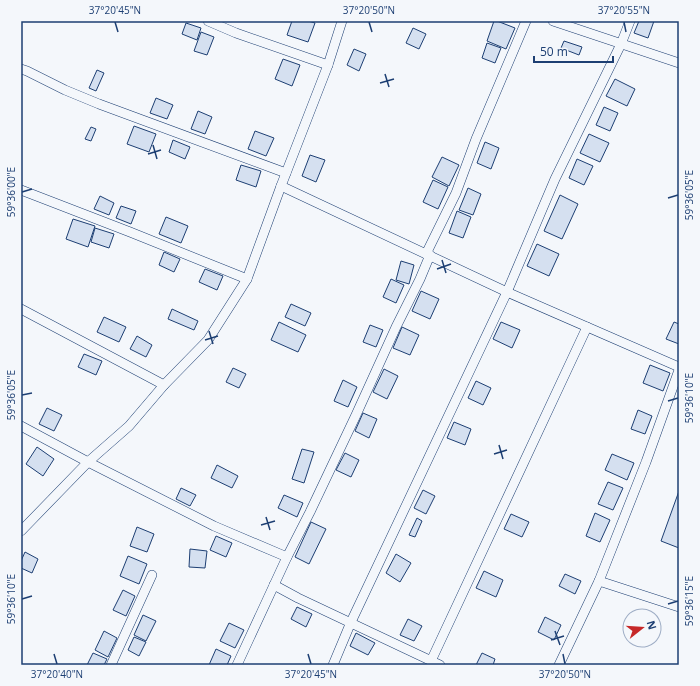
<svg xmlns="http://www.w3.org/2000/svg" width="700" height="686" font-family="'Open Sans',sans-serif">
	<style>
		.building { fill: #d5e0f0; stroke: #1d3f73 }
		.lines { fill: none; stroke-linecap: round; stroke-linejoin: round }
		.minor-casing { stroke: #1d3f73; stroke-width: 10 }
		.minor { stroke: #f4f7fb; stroke-width: 9 }
		.ticks { fill: none; stroke: #1d3f73; stroke-width: 1.5 }
		.neatline { fill: none; stroke: #1d3f73; stroke-width: 1.5 }
		.ticks-label { font-size: 10px; text-anchor: middle; fill: #1d3f73 }
	</style>
	<rect width="100%" height="100%" fill="#f4f7fb"/>
	<!-- building -->
	<g class="building">
		<path d="M292,21H308L315,23L308,42L287,35Z"/>
		<path d="M494,21H497L515,28L506,49L487,41Z"/>
		<path d="M639,21H654L648,38L634,33Z"/>
		<path d="M186,23L201,28L197,40L182,34Z"/>
		<path d="M413,28L426,34L419,49L406,43Z"/>
		<path d="M201,32L214,37L207,55L194,51Z"/>
		<path d="M564,41L582,47L579,55L561,48Z"/>
		<path d="M487,43L501,48L495,63L482,58Z"/>
		<path d="M354,49L366,54L359,71L347,65Z"/>
		<path d="M283,59L300,65L292,86L275,79Z"/>
		<path d="M97,70L104,73L96,91L89,88Z"/>
		<path d="M615,79L635,89L627,106L606,96Z"/>
		<path d="M156,98L173,105L167,119L150,113Z"/>
		<path d="M604,107L618,113L610,131L596,125Z"/>
		<path d="M198,111L212,117L205,134L191,129Z"/>
		<path d="M134,126L156,134L149,152L127,144Z"/>
		<path d="M91,127L96,129L91,141L85,139Z"/>
		<path d="M255,131L274,138L266,156L248,149Z"/>
		<path d="M589,134L609,143L600,162L580,153Z"/>
		<path d="M173,140L190,147L185,159L169,152Z"/>
		<path d="M485,142L499,148L491,169L477,163Z"/>
		<path d="M310,155L325,160L316,182L302,176Z"/>
		<path d="M442,157L459,165L449,186L432,177Z"/>
		<path d="M577,159L593,166L584,185L569,178Z"/>
		<path d="M241,165L261,171L256,187L236,180Z"/>
		<path d="M433,180L448,187L438,209L423,202Z"/>
		<path d="M468,188L481,194L473,215L459,210Z"/>
		<path d="M560,195L578,204L562,239L544,231Z"/>
		<path d="M100,196L114,203L109,215L94,209Z"/>
		<path d="M121,206L136,211L131,224L116,218Z"/>
		<path d="M457,211L471,217L463,238L449,233Z"/>
		<path d="M166,217L188,226L181,243L159,234Z"/>
		<path d="M73,219L95,226L88,247L66,239Z"/>
		<path d="M95,228L114,234L109,248L91,242Z"/>
		<path d="M537,244L559,254L549,276L527,266Z"/>
		<path d="M164,252L180,259L174,272L159,265Z"/>
		<path d="M401,261L414,265L409,284L396,280Z"/>
		<path d="M205,269L223,276L217,290L199,282Z"/>
		<path d="M391,279L404,285L396,303L383,297Z"/>
		<path d="M421,291L439,299L430,319L412,311Z"/>
		<path d="M291,304L311,313L305,326L285,317Z"/>
		<path d="M172,309L198,321L194,330L168,319Z"/>
		<path d="M104,317L126,327L119,342L97,332Z"/>
		<path d="M279,322L306,335L298,352L271,340Z"/>
		<path d="M501,322L520,330L512,348L493,339Z"/>
		<path d="M674,322L679,324V344L666,339Z"/>
		<path d="M370,325L383,330L376,347L363,342Z"/>
		<path d="M402,327L419,335L410,355L393,348Z"/>
		<path d="M137,336L152,345L146,357L130,349Z"/>
		<path d="M84,354L102,361L96,375L78,367Z"/>
		<path d="M650,365L670,373L663,391L643,383Z"/>
		<path d="M233,368L246,374L239,388L226,382Z"/>
		<path d="M384,369L398,376L387,399L373,392Z"/>
		<path d="M343,380L357,387L348,407L334,401Z"/>
		<path d="M476,381L491,388L483,405L468,398Z"/>
		<path d="M47,408L62,415L54,431L39,424Z"/>
		<path d="M638,410L652,416L645,434L631,429Z"/>
		<path d="M363,413L377,419L369,438L355,431Z"/>
		<path d="M454,422L471,429L465,445L447,438Z"/>
		<path d="M37,447L54,459L43,476L26,464Z"/>
		<path d="M302,449L314,452L304,483L292,479Z"/>
		<path d="M345,453L359,460L351,477L336,470Z"/>
		<path d="M612,454L634,463L627,480L605,470Z"/>
		<path d="M217,465L238,476L232,488L211,478Z"/>
		<path d="M608,482L623,488L613,510L598,504Z"/>
		<path d="M181,488L196,495L190,506L176,499Z"/>
		<path d="M423,490L435,496L426,514L414,508Z"/>
		<path d="M679,491V548L661,541Z"/>
		<path d="M284,495L303,503L297,517L278,508Z"/>
		<path d="M595,513L610,520L600,542L586,536Z"/>
		<path d="M511,514L529,522L522,537L504,529Z"/>
		<path d="M417,518L422,521L415,537L409,535Z"/>
		<path d="M311,522L326,529L309,564L295,557Z"/>
		<path d="M137,527L154,534L147,552L130,546Z"/>
		<path d="M216,536L232,543L226,557L210,550Z"/>
		<path d="M190,549L207,551L205,568L189,567Z"/>
		<path d="M25,552L38,559L32,573L21,568V561Z"/>
		<path d="M396,554L411,563L400,582L386,573Z"/>
		<path d="M128,556L147,564L139,584L120,576Z"/>
		<path d="M484,571L503,580L496,597L476,588Z"/>
		<path d="M565,574L581,581L575,594L559,586Z"/>
		<path d="M123,590L135,596L126,616L113,610Z"/>
		<path d="M297,607L312,614L306,627L291,619Z"/>
		<path d="M143,615L156,621L146,641L134,635Z"/>
		<path d="M545,617L561,625L554,640L538,632Z"/>
		<path d="M408,619L422,626L414,641L400,635Z"/>
		<path d="M229,623L244,630L235,648L220,641Z"/>
		<path d="M104,631L117,638L108,657L95,650Z"/>
		<path d="M356,633L375,643L368,655L350,646Z"/>
		<path d="M134,637L146,642L139,656L128,650Z"/>
		<path d="M216,649L231,656L227,665H209Z"/>
		<path d="M93,653L107,659L104,665H87Z"/>
		<path d="M482,653L495,659L493,665H476Z"/>
	</g>
	<g class="lines">
		<defs>
			<g id="minor">
				<path d="M208,21L236,33L328,65"/>
				<path d="M342,21L328,65L281,186L507,292L679,367"/>
				<path d="M553,21L679,63"/>
				<path d="M21,69L27,71L65,90L99,104L286,173"/>
				<path d="M21,190L130,232L247,279"/>
				<path d="M426,254L456,193L476,139L526,21"/>
				<path d="M21,309L164,385"/>
				<path d="M21,426L88,462L214,526L287,557"/>
				<path d="M21,531L88,462L129,426L164,385L208,340L247,279L281,186"/>
				<path d="M599,581L679,607"/>
				<path d="M274,585L298,598L440,665"/>
				<path d="M431,661L587,327"/>
				<path d="M111,665L152,575"/>
				<path d="M237,665L287,557L310,512L356,415L396,327L420,279L430,255"/>
				<path d="M333,665L351,622L507,292L555,179L621,44L630,21"/>
				<path d="M559,665L599,581L646,462L679,370"/>
			</g>
		</defs>
		<!-- minor casing -->
		<use href="#minor" class="minor-casing"/>
		<!-- minor -->
		<use href="#minor" class="minor"/>
	</g>
	<!-- ticks -->
	<path class="ticks" d="M115,22L118,32M369,22L372,32M624,22L626,32M385,74L389,87M380,83L394,79M153,145L157,159M148,154L161,150M22,192L32,189M668,198L678,195M442,260L446,273M437,269L451,264M209,331L213,344M205,340L218,336M22,395L32,393M668,401L678,398M499,445L503,459M494,454L507,450M266,517L270,530M261,525L275,521M22,599L32,596M668,604L678,601M555,631L560,645M551,640L564,636M54,654L57,664M308,654L311,664M563,654L565,664"/>
	<!-- border -->
	<rect width="700" height="686" fill="none" stroke="#f4f7fb" stroke-width="44"/>
	<!-- north arrow -->
	<g transform="translate(642 628) rotate(73)"><circle r="19" fill="#f4f7fb" stroke="#9eadc5"/>
	<path d="M0-3L7 15L0 10L-7 15Z" fill="#c62828"/>
	<text y="-6" font-size="11" font-weight="bold" text-anchor="middle" fill="#1d3f73">N</text>
	</g>
	<!-- scale -->
	<path d="M534 56v6h79v-6" fill="none" stroke="#1d3f73" stroke-width="2"/>
	<text x="540" y="56" font-size="12" fill="#1d3f73" stroke="#f4f7fb" stroke-width="3" paint-order="stroke">50 m</text>
	<rect x="22" y="22" width="656" height="642" class="neatline"/>
	<g class="ticks-label">
		<text x="115" y="14">37°20'45"N</text>
		<text x="369" y="14">37°20'50"N</text>
		<text x="624" y="14">37°20'55"N</text>
		<text transform="translate(11 192) rotate(-90)" y="4">59°36'00"E</text>
		<text transform="translate(689 195) rotate(-90)" y="4">59°36'05"E</text>
		<text transform="translate(11 395) rotate(-90)" y="4">59°36'05"E</text>
		<text transform="translate(689 398) rotate(-90)" y="4">59°36'10"E</text>
		<text transform="translate(11 599) rotate(-90)" y="4">59°36'10"E</text>
		<text transform="translate(689 601) rotate(-90)" y="4">59°36'15"E</text>
		<text x="57" y="678">37°20'40"N</text>
		<text x="311" y="678">37°20'45"N</text>
		<text x="565" y="678">37°20'50"N</text>
	</g>
</svg>
